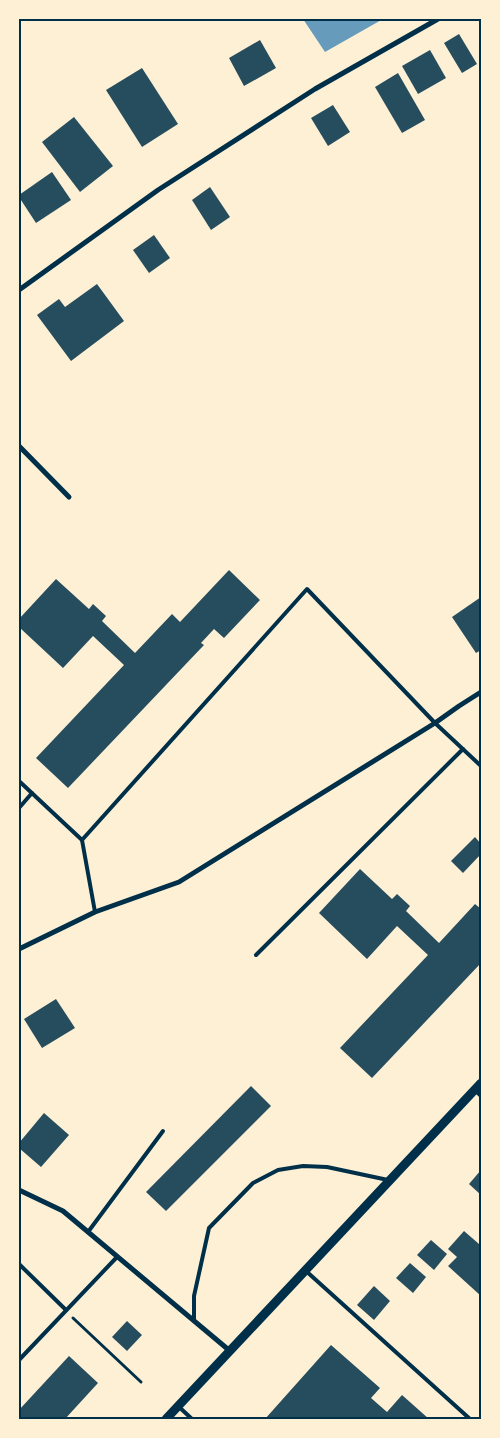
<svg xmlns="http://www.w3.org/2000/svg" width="500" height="1438" font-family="Barlow,sans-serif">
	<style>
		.water { fill: #669bbc }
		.building { fill: #264d5e }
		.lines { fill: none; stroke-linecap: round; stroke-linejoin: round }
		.path { stroke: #003049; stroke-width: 3 }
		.service { stroke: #003049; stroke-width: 4 }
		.minor { stroke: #003049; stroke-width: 5 }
		.tertiary { stroke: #003049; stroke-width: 9 }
		.neatline { fill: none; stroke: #003049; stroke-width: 2 }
	</style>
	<rect width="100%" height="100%" fill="#fdf0d5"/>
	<!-- water -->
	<path class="water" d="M303,19H383L325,52Z"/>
	<!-- building -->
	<g class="building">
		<path d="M459,34L477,64L462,73L444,43Z"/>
		<path d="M260,40L276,68L244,86L229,58Z"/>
		<path d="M430,50L446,78L418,94L402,66Z"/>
		<path d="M142,68L178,124L142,147L106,90Z"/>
		<path d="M398,73L425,120L402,133L375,87Z"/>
		<path d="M333,105L350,132L328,146L311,118Z"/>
		<path d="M74,117L113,166L80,192L42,142Z"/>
		<path d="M52,172L71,200L36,223L19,197V195Z"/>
		<path d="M210,187L230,217L211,230L192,200Z"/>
		<path d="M154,235L170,258L149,273L133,250Z"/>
		<path d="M97,284L124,321L71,361L37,315L59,299L65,307Z"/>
		<path d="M229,570L260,600L224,638L214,629L201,643L204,645L68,788L36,758L124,665L93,636L63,668L19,627V619L56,579L89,609L93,604L106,616L102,621L135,653L172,614L180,622Z"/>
		<path d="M481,597V650L476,653L452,617Z"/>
		<path d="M475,837L481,844V854L463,873L451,861Z"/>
		<path d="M360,869L392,899L397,894L410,906L406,911L439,943L475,904L481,909V963L372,1078L340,1048L428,955L397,926L367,959L319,913Z"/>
		<path d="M56,999L75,1028L42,1048L24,1019Z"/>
		<path d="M251,1086L271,1106L166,1211L146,1192Z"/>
		<path d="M44,1113L69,1135L41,1167L19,1148V1143Z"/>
		<path d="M481,1170V1195L469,1184Z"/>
		<path d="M464,1231L479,1244L481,1241V1296L448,1266L457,1257L448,1249Z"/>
		<path d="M431,1240L447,1254L434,1270L417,1255Z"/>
		<path d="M410,1263L426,1277L413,1293L396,1278Z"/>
		<path d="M374,1286L390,1301L374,1320L357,1305Z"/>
		<path d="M127,1321L142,1335L127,1351L112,1337Z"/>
		<path d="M331,1345L380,1388L371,1398L387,1412L402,1395L429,1419H265Z"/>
		<path d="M69,1356L98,1383L65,1419H19V1410Z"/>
	</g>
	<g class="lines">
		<!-- path -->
		<path class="path" d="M73,1318L141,1382"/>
		<!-- service -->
		<g class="service">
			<path d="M19,781L82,840"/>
			<path d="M19,808L32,793"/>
			<path d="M95,912L82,840L307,589L435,723L481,766"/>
			<path d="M256,955L463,749"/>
			<path d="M475,1090L481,1096"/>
			<path d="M88,1232L163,1131"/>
			<path d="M19,1264L66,1310"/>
			<path d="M306,1271L470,1419"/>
			<path d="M194,1321V1296L209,1228L253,1183L278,1170L303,1166L327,1167L388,1180"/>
			<path d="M19,1360L117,1257"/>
			<path d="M178,1406L192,1419"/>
		</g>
		<!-- minor -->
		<g class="minor">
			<path d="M19,290L158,190L315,89L438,19"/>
			<path d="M19,446L69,497"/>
			<path d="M19,949L95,912L179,882L435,723L459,706L481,692"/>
			<path d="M19,1190L63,1211L230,1351"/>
		</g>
		<!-- tertiary -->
		<path class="tertiary" d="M166,1419L481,1083"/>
	</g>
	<!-- border -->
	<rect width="500" height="1438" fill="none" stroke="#fdf0d5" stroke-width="40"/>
	<rect x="20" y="20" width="460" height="1398" class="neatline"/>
</svg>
